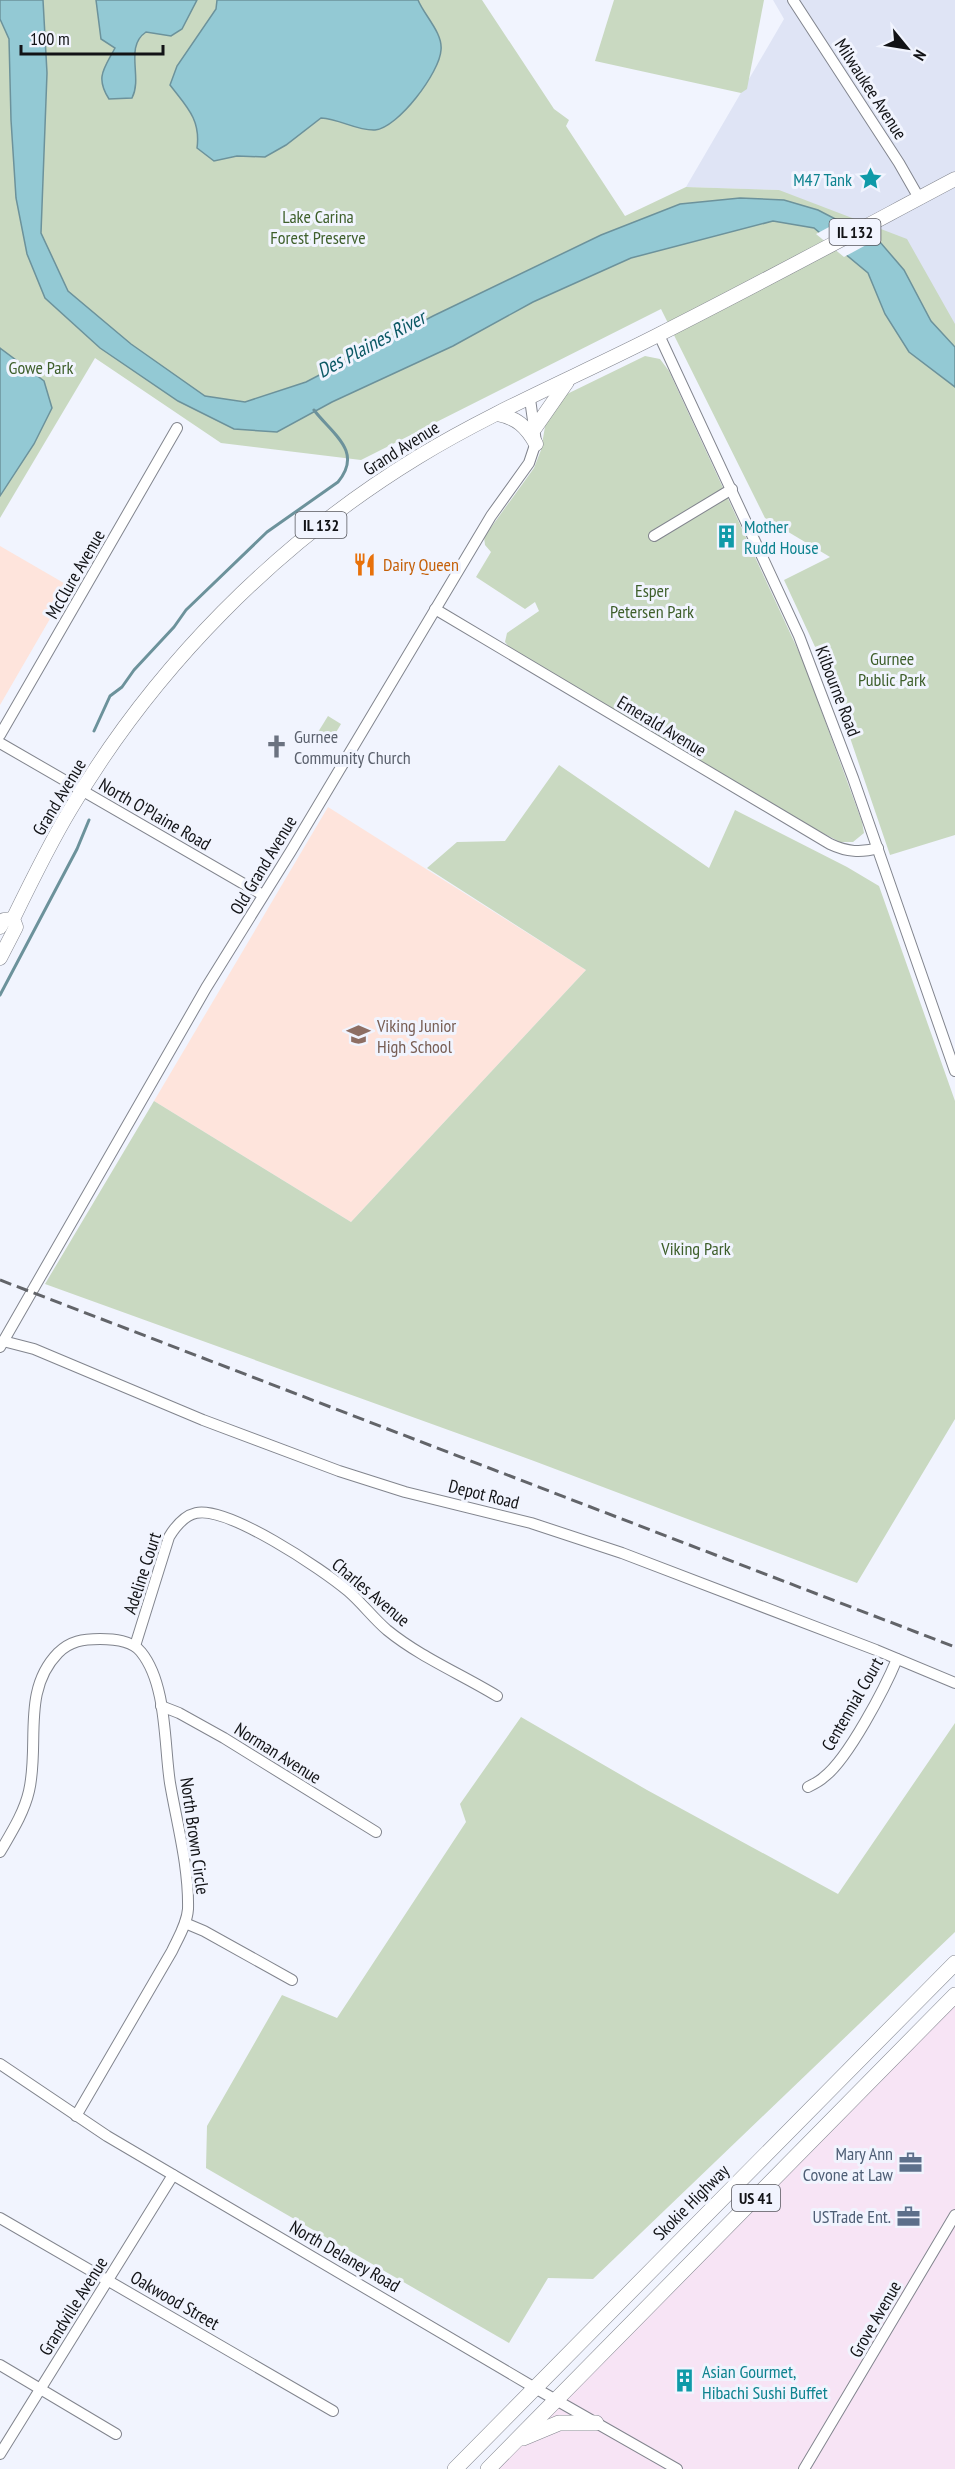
<svg xmlns="http://www.w3.org/2000/svg" width="955" height="2469" font-family="'PT Sans Narrow',sans-serif">
	<style>
		.built { fill: #dfe4f5 }
		.industrial { fill: #f7e4f5 }
		.education { fill: #fee4dc }
		.green { fill: #c9d9c1 }
		.water { fill: #93c9d4; stroke: #6c929b; stroke-width: 1.5 }
		.pier { fill: #f1f4fe }
		.lines { fill: none; stroke-linecap: round; stroke-linejoin: round }
		.stream { stroke: #6c929b; stroke-width: 3 }
		.minor-casing { stroke: #82858e; stroke-width: 12 }
		.major-casing { stroke: #82858e; stroke-width: 15 }
		.highway-casing { stroke: #82858e; stroke-width: 16 }
		.minor { stroke: #fff; stroke-width: 10 }
		.major { stroke: #fff; stroke-width: 14 }
		.highway { stroke: #fff; stroke-width: 15 }
		.rail { stroke: #626469; stroke-width: 3; stroke-dasharray: 12 6; stroke-linecap: butt }
		.labels { text-anchor: middle; dominant-baseline: central; stroke-width: 6; stroke-linejoin: round; paint-order: stroke }
		.shield { fill: #f1f4fe; stroke: #55565c; stroke-width: 1.5 }
		.shield-label { font-size: 16px; font-weight: bold; fill: #121316 }
		.street-label { font-size: 18px; fill: #121316; stroke: #f1f4fe }
		.culture-label { font-size: 18px; fill: #0d838f; stroke: #f1f4fe; text-anchor: start }
		.park-label { font-size: 18px; fill: #3e5f2b; stroke: #f1f4fe }
		.food-label { font-size: 18px; fill: #c56008; stroke: #f1f4fe; text-anchor: start }
		.worship-label { font-size: 18px; fill: #5b616d; stroke: #f1f4fe; text-anchor: start }
		.education-label { font-size: 18px; fill: #785e54; stroke: #f1f4fe; text-anchor: start }
		.service-label { font-size: 18px; fill: #4e5e75; stroke: #f1f4fe; text-anchor: end }
		.water-label { font-size: 20px; font-style: italic; fill: #0d5965; stroke: #f1f4fe }
	</style>
	<rect width="100%" height="100%" fill="#f1f4fe"/>
	<!-- built -->
	<path class="built" d="M773,0H955V328L779,190L686,187L784,19Z"/>
	<!-- industrial -->
	<path class="industrial" d="M955,1994V2469H488Z"/>
	<!-- education -->
	<g class="education">
		<path d="M0,546L69,586L0,705Z"/>
		<path d="M328,807L586,970L351,1222L154,1101Z"/>
	</g>
	<!-- green -->
	<g class="green">
		<path d="M0,0H482L554,109L569,120L566,126L625,216L686,187L779,190L907,239L955,324V835L890,855L830,679L784,580L830,557L765,518L661,309L361,460L221,443L95,358L0,518Z"/>
		<path d="M614,0H764L747,89L741,93L595,61Z"/>
		<path d="M645,356L660,359L669,371L804,663L862,822L864,833L853,842H840L813,828L509,647L505,642L507,633L539,611L535,602L525,609L476,577L491,552L485,545L484,537L534,468L541,450L547,415L565,395Z"/>
		<path d="M328,716L341,724L329,744L315,737Z"/>
		<path d="M559,765L709,868L735,810L847,867L879,886L955,1101V1419L857,1583L534,1461L45,1284L154,1101L351,1222L586,970L427,868L457,842L505,841Z"/>
		<path d="M521,1717L647,1790L838,1894L955,1723V1932L593,2279L548,2278L509,2343L206,2168L207,2126L282,1995L337,2018L466,1822L460,1804Z"/>
	</g>
	<!-- water -->
	<g class="water">
		<path d="M0,0H43L47,73L41,233L68,291L131,344L205,396L245,402L306,382L433,316L601,235L680,204L740,198L784,200L818,210L880,242L904,270L931,321L955,347V387L909,352L885,314L868,273L814,228L773,221L631,258L533,302L453,346L332,402L277,432L234,429L178,401L100,348L45,298L27,254L16,198L11,120L9,39L0,19Z"/>
		<path d="M96,0H197L182,29L171,36L146,32C124,47 143,77 132,98L109,99C95,77 104,69 115,48L101,39Z"/>
		<path d="M217,0H418C424,15 443,33 441,50C440,72 398,128 375,130C357,131 340,119 321,118L286,145L265,157L237,156L214,161L197,148C201,119 186,106 170,85L177,66L216,9Z"/>
		<path d="M0,348L44,381L52,408L34,444L0,496Z"/>
	</g>
	<!-- pier -->
	<path class="pier" d="M844,219L879,238L844,257L816,234Z"/>
	<g class="lines">
		<!-- stream -->
		<g class="stream">
			<path d="M94,731L110,696L122,687L134,670L174,627L186,610L267,532L338,482C364,451 331,433 314,410"/>
			<path d="M0,995L77,849L89,820"/>
		</g>
		<defs>
			<g id="minor">
				<path d="M793,0L899,163L919,198"/>
				<path d="M659,335L799,636L853,778L955,1071"/>
				<path d="M654,536L732,489"/>
				<path d="M435,609L830,844C847,852 861,853 878,848"/>
				<path d="M0,735L177,428"/>
				<path d="M0,743L263,895"/>
				<path d="M3,1341L34,1349L203,1420L339,1471L405,1492L531,1523L622,1553L876,1650L955,1683"/>
				<path d="M0,1347L206,988L291,851L491,516L529,463L536,442L530,399"/>
				<path d="M135,1646L169,1537C175,1527 183,1516 196,1513C228,1506 322,1569 348,1591C362,1603 373,1618 387,1630C420,1657 461,1674 497,1696"/>
				<path d="M161,1706L179,1713L224,1738L376,1832"/>
				<path d="M808,1787C814,1784 820,1781 824,1777C848,1759 885,1688 897,1659"/>
				<path d="M0,1852C11,1833 24,1813 29,1791C40,1744 21,1691 58,1653C70,1641 83,1639 100,1639C113,1639 132,1640 141,1652C167,1684 164,1744 170,1783C177,1824 189,1867 188,1909C187,1924 178,1938 172,1951L76,2116"/>
				<path d="M185,1923L204,1931L292,1980"/>
				<path d="M0,2064L107,2136L535,2388L677,2469"/>
				<path d="M0,2218L333,2411"/>
				<path d="M0,2365L116,2434"/>
				<path d="M0,2454L173,2175"/>
				<path d="M804,2469L955,2215"/>
			</g>
			<g id="major">
				<path d="M497,414C517,418 526,426 536,444"/>
				<path d="M535,428L567,382"/>
				<path d="M0,927L4,920L13,919"/>
				<path d="M0,958L16,927L13,919C31,882 49,845 70,810C154,667 277,543 418,457C495,410 580,375 660,334C759,284 857,231 955,179"/>
			</g>
			<g id="highway">
				<path d="M523,2438L559,2423H596"/>
				<path d="M455,2469L955,1963"/>
				<path d="M488,2469L955,1995"/>
			</g>
		</defs>
		<!-- minor casing -->
		<use href="#minor" class="minor-casing"/>
		<!-- major casing -->
		<use href="#major" class="major-casing"/>
		<!-- highway casing -->
		<use href="#highway" class="highway-casing"/>
		<!-- minor -->
		<use href="#minor" class="minor"/>
		<!-- major -->
		<use href="#major" class="major"/>
		<!-- highway -->
		<use href="#highway" class="highway"/>
		<!-- rail -->
		<path class="rail" d="M0,1280L955,1647"/>
	</g>
	<!-- icons -->
	<defs>
		<symbol id="sight-bare" viewBox="-9 -9 18 18"><path d="M0-6L1.8-2.2L6-1.7L2.9 1.2L3.7 5.4L0 3.3L-3.7 5.4L-2.9 1.2L-6-1.7L-1.8-2.2Z" fill="#0f9aa8" stroke="#f1f4fe" stroke-width="2.5" paint-order="stroke"/></symbol>
		<symbol id="building-bare" viewBox="-9 -9 18 18"><path d="M-4-6H4V6H1V3H-1V6H-4ZM-2.5-4.3h1.7v1.8h-1.7ZM.8-4.3h1.7v1.8H.8ZM-2.5-1h1.7V.8h-1.7ZM.8-1h1.7V.8H.8Z" fill="#0f9aa8" stroke="#f1f4fe" stroke-width="2.5" paint-order="stroke"/></symbol>
		<symbol id="restaurant-bare" viewBox="-9 -9 18 18"><path d="M-5-6h1v4h1v-4h1v4h1v-4h1v5L-1.5 .5V6h-2V.5L-5-1ZM5-6V6H3V1.5H1.5Q1.5-4 5-6Z" fill="#e8710a" stroke="#f1f4fe" stroke-width="2.5" paint-order="stroke"/></symbol>
		<symbol id="church-bare" viewBox="-9 -9 18 18"><path d="M-1.2-6h2.4v3.5h3.3v2.4h-3.3V6h-2.4V-.1h-3.3v-2.4h3.3Z" fill="#6b7280" stroke="#f1f4fe" stroke-width="2.5" paint-order="stroke"/></symbol>
		<symbol id="school-bare" viewBox="-9 -9 18 18"><path d="M0-5L7-2L0 1L-7-2ZM-4 1L0 2.5L4 1V4Q0 6-4 4Z" fill="#8d6e63" stroke="#f1f4fe" stroke-width="2.5" paint-order="stroke"/></symbol>
		<symbol id="office-bare" viewBox="-9 -9 18 18"><path d="M-6-3h4V-5.5h4V-3h4V5H-6ZM-1-4.5V-3h2v-1.5ZM-6 0V1H6V0Z" fill="#5c6f8a" stroke="#f1f4fe" stroke-width="2.5" paint-order="stroke"/></symbol>
	</defs>
	<g fill-rule="evenodd">
		<use href="#sight-bare" x="854" y="162" width="33" height="33"/>
		<use href="#building-bare" x="710" y="520" width="33" height="33"/>
		<use href="#restaurant-bare" x="348" y="548" width="33" height="33"/>
		<use href="#church-bare" x="260" y="730" width="33" height="33"/>
		<use href="#school-bare" x="342" y="1018" width="33" height="33"/>
		<use href="#office-bare" x="894" y="2146" width="33" height="33"/>
		<use href="#office-bare" x="892" y="2200" width="33" height="33"/>
		<use href="#building-bare" x="668" y="2364" width="33" height="33"/>
	</g>
	<g class="labels">
		<!-- shield labels -->
		<g class="shield">
			<rect x="829.5" y="219" width="51" height="26" rx="4.5"/>
			<rect x="295.5" y="512" width="51" height="26" rx="4.5"/>
			<rect x="732" y="2185" width="48" height="26" rx="4.5"/>
		</g>
		<g class="shield-label">
			<text x="855" y="232">IL 132</text>
			<text x="321" y="525">IL 132</text>
			<text x="756" y="2198">US 41</text>
		</g>
		<!-- street labels -->
		<g class="street-label">
			<text transform="translate(871 89) rotate(57)">Milwaukee Avenue</text>
			<text transform="translate(401 448) rotate(-32)">Grand Avenue</text>
			<text transform="translate(75 574) rotate(-60)">McClure Avenue</text>
			<text transform="translate(838 691) rotate(69)">Kilbourne Road</text>
			<text transform="translate(662 726) rotate(31)">Emerald Avenue</text>
			<text transform="translate(59 797) rotate(-59)">Grand Avenue</text>
			<text transform="translate(155 814) rotate(30)">North O'Plaine Road</text>
			<text transform="translate(263 865) rotate(-59)">Old Grand Avenue</text>
			<text transform="translate(484 1494) rotate(14)">Depot Road</text>
			<text transform="translate(142 1573) rotate(-72)">Adeline Court</text>
			<text transform="translate(371 1592) rotate(40)">Charles Avenue</text>
			<text transform="translate(852 1704) rotate(-60)">Centennial Court</text>
			<text transform="translate(278 1753) rotate(32)">Norman Avenue</text>
			<text transform="translate(195 1836) rotate(82)">North Brown Circle</text>
			<text transform="translate(691 2202) rotate(-45)">Skokie Highway</text>
			<text transform="translate(345 2256) rotate(30)">North Delaney Road</text>
			<text transform="translate(175 2300) rotate(30)">Oakwood Street</text>
			<text transform="translate(73 2306) rotate(-58)">Grandville Avenue</text>
			<text transform="translate(875 2319) rotate(-60)">Grove Avenue</text>
		</g>
		<!-- culture labels -->
		<g class="culture-label">
			<text x="852" y="179" text-anchor="end">M47 Tank</text>
			<text x="744" y="526">Mother<tspan x="744" dy="21">Rudd House</tspan></text>
			<text x="702" y="2371">Asian Gourmet,<tspan x="702" dy="21">Hibachi Sushi Buffet</tspan></text>
		</g>
		<!-- park labels -->
		<g class="park-label">
			<text x="318" y="216">Lake Carina<tspan x="318" dy="21">Forest Preserve</tspan></text>
			<text x="41" y="367">Gowe Park</text>
			<text x="652" y="590">Esper<tspan x="652" dy="21">Petersen Park</tspan></text>
			<text x="892" y="658">Gurnee<tspan x="892" dy="21">Public Park</tspan></text>
			<text x="696" y="1248">Viking Park</text>
		</g>
		<!-- food labels -->
		<g class="food-label">
			<text x="383" y="564">Dairy Queen</text>
		</g>
		<!-- worship labels -->
		<g class="worship-label">
			<text x="294" y="736">Gurnee<tspan x="294" dy="21">Community Church</tspan></text>
		</g>
		<!-- education labels -->
		<g class="education-label">
			<text x="377" y="1025">Viking Junior<tspan x="377" dy="21">High School</tspan></text>
		</g>
		<!-- service labels -->
		<g class="service-label">
			<text x="893" y="2153">Mary Ann<tspan x="893" dy="21">Covone at Law</tspan></text>
			<text x="891" y="2216">USTrade Ent.</text>
		</g>
		<!-- water labels -->
		<g class="water-label">
			<text transform="translate(371 344) rotate(-28)">Des Plaines River</text>
		</g>
	</g>
	<!-- north arrow -->
	<g transform="translate(907 48) rotate(120)" stroke="#f1f4fe" stroke-width="4.5" paint-order="stroke">
	<path d="M0-4.5L10 22L0 15L-10 22Z" fill="#121316"/>
	<text y="-9" font-size="16" font-weight="bold" text-anchor="middle" fill="#121316">N</text>
	</g>
	<!-- scale -->
	<path d="M21 45v9h142v-9" fill="none" stroke="#121316" stroke-width="3"/>
	<text x="30" y="45" font-size="18" fill="#121316" stroke="#f1f4fe" stroke-width="4.5" paint-order="stroke">100 m</text>
</svg>
